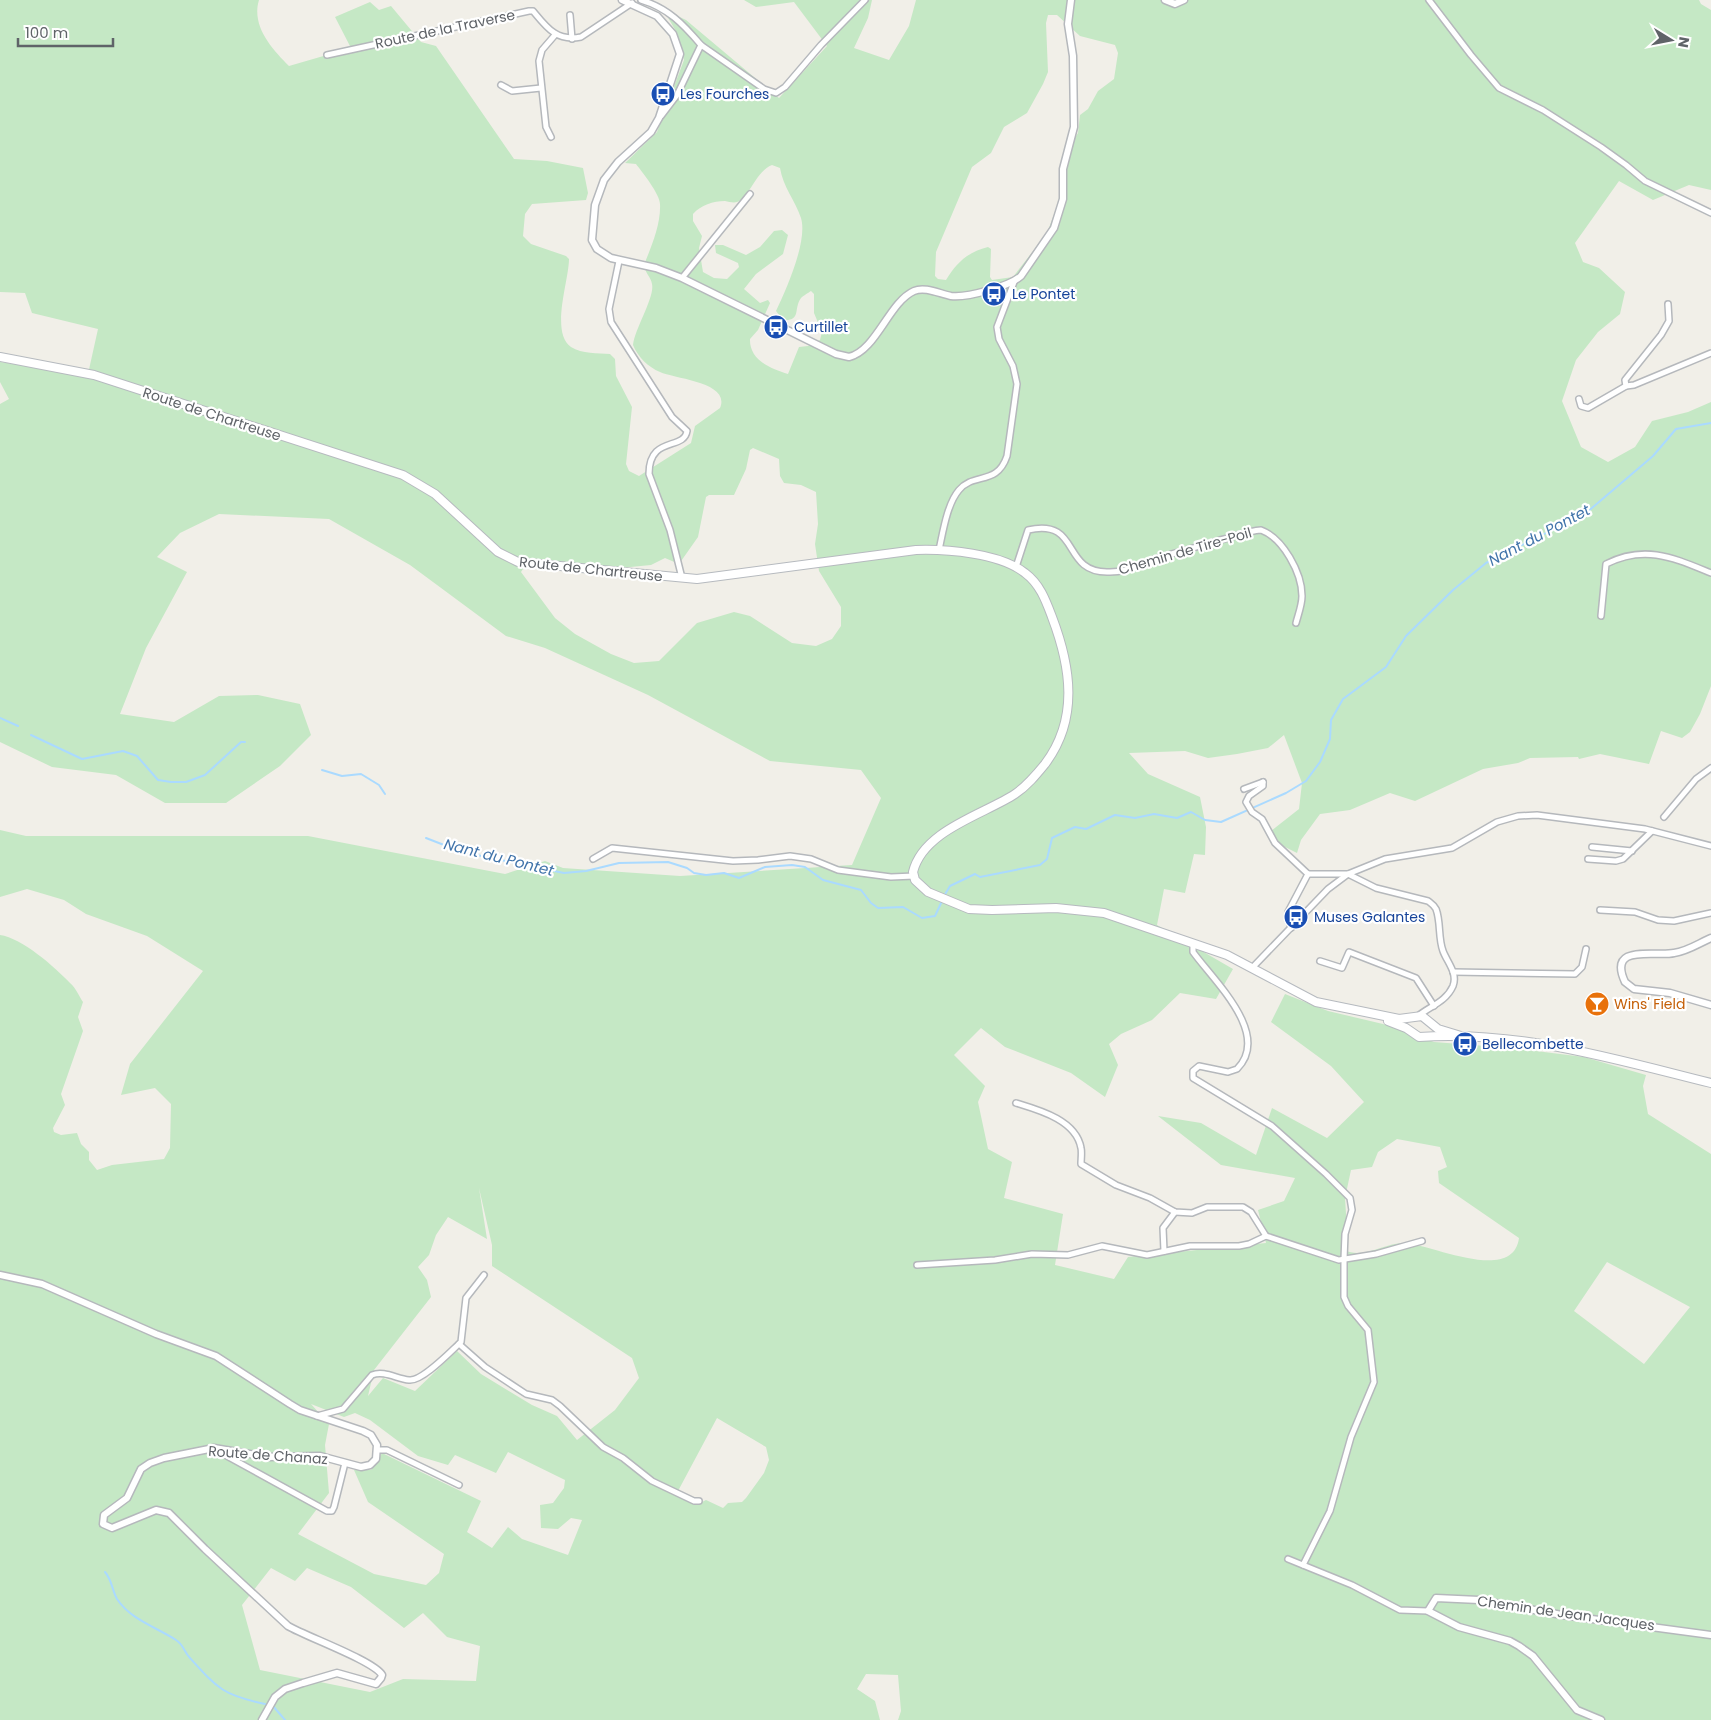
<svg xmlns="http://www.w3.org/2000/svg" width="1711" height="1720" font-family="Poppins,sans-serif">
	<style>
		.green { fill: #c5e8c5; fill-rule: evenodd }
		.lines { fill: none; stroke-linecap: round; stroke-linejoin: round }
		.stream { stroke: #aadaff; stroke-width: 2 }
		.minor-casing { stroke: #b5b8bc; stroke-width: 8 }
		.tertiary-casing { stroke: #b5b8bc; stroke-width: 9 }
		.secondary-casing { stroke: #b6babf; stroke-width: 10 }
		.minor { stroke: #fff; stroke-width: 5 }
		.tertiary { stroke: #fff; stroke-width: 6 }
		.secondary { stroke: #fff; stroke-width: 8 }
		.labels { text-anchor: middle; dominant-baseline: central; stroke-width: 4.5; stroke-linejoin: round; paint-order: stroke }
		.street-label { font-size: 14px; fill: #5f6368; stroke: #fff }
		.transit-label { font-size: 14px; fill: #164399; stroke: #fff; text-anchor: start }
		.food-label { font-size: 14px; fill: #c56008; stroke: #fff; text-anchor: start }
		.water-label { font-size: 15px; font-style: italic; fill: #4174aa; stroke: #fff }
	</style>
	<rect width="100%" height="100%" fill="#f1efe8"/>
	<!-- green -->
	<path class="green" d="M0,0H259C251,26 272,49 289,66L351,48L335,17L370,2L379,10L391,6L421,42L436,46L514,159L547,161L583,168L588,193L586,200L532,204L525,214L523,236L531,244L566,256L569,259C569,281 550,332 571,347C582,354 598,353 610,354L615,359L616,376L632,407L626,464L629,471L639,476L691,443L695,426L720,408C731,382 675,379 660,372C648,367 638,357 633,345C635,328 655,297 652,284C651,277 645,273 644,265C651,247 661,225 660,204C660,194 642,172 636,164L625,163L657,132L684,60L677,33L663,9L686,20L779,98L827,46L794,2L756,7L744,0H872L868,18L854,48L889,60L909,26L916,0H1699L1701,4L1711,10V190L1689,185L1653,200L1619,181L1575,243L1583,262L1599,268L1625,292L1620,314L1598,332L1576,360L1562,401L1581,447L1608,462L1635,447L1652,421L1688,412L1711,402V686L1700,714L1690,732L1682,738L1661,731L1649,764L1600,754L1579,759L1578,757L1530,758L1518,763L1483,769L1415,801L1390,793L1350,810L1320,814L1301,840L1297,853L1281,845L1271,831L1299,809L1302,783L1284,735L1268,748L1237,754L1208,758L1185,751L1129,753L1148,774L1200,797L1206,827L1205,855L1194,854L1185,893L1164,889L1157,925L1233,969L1216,999L1180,993L1152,1020L1121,1034L1109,1044L1118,1065L1105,1097L1071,1073L1005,1047L981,1028L954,1055L985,1086L978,1102L988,1149L1012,1162L1004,1198L1063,1214L1055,1265L1114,1279L1128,1257L1266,1243L1258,1210L1284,1201L1295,1178L1221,1165L1158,1116L1201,1123L1256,1155L1272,1108L1327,1138L1364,1102L1331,1066L1271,1022L1285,994L1328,1011L1383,1024L1434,1042L1512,1048L1584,1057L1646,1075L1643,1086L1648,1114L1711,1154V1720H898L901,1711L898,1675L866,1674L857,1689L875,1701L880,1720H0V935C22,938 55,967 70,983C76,988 79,996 83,1002L78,1017L83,1031L61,1094L65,1105L53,1128L54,1132L61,1135L77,1133L81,1144L89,1152V1160L97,1170L112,1165L164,1159L170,1148L171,1104L155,1088L121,1095L130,1064L203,971L147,936L86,914L64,900L27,889L0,897V830L26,836H308L505,874L545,861L563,868L680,876L852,865L881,798L861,770L770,761L648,695L545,648L506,636L410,565L329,519L219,514L180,533L157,557L187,572L146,648L120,714L174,722L219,696L258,695L300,704L311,735L280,766L226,803H165L116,775L52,767L0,742V404L9,399L0,382V362L88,374L98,329L32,313L25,293L0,292ZM1048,15H1057L1080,36L1115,45L1118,53L1114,79L1098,91L1088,109L1080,115L1078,133L1062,158L1059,171L1061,183L1058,204L1047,233L1013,277L992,280L990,277L991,249L988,247C968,252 957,262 946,280L938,279L935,276L936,252L972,167L991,153L1004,127L1027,113L1043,84L1048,72L1046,23ZM772,165L780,168C783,187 795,200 801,218C808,241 786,290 776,311L783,320C802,321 793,309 801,298C803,296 808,293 811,291L814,294V313L822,332L820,340L808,346L799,347L788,374C771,369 749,360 750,339L758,330L770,303L768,300L760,303L744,289L756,274L783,254L788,235L782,230L774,231L760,247L746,255L723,245H715L716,253L738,263L739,267L727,279L714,278L703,272L699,248L702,236L693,221V214C701,205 713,201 725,201C729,202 734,203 737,202C749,199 755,172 772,165ZM753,448L779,459L780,476L784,483L801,485L816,492L818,524L815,544L819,571L841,607V626L832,639L816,646L792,643L750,616L734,612L697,623L659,661L634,663L611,654L575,634L555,618L521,572L530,558L620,568L651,565L665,558L679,564L698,537L706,497L709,495H734L746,469L750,450ZM1397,1139L1440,1147L1447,1167L1438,1171L1439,1183L1519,1238C1513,1284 1433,1245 1405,1243C1386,1242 1362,1260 1345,1250L1347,1230L1345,1198L1351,1170L1372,1167L1378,1152ZM479,1188L492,1245V1266L632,1358L639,1378L615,1410L577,1440L557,1416L532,1405L481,1374L457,1351L415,1391L383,1378L368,1396L374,1370L431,1297L427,1280L418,1267L429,1255L436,1235L448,1217L487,1239ZM1607,1262L1690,1307L1644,1364L1574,1311ZM311,1404L344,1417L355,1413L370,1420L418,1456L448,1465L455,1455L496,1473L508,1452L565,1480L564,1488L553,1503L540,1505L541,1528L558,1529L571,1518L582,1520L568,1555L522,1539L508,1527L492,1548L467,1532L481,1501L382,1453L371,1470H354L368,1502L444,1554L439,1573L426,1585L374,1574L298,1534L329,1493L325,1445L329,1424ZM717,1418L766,1447L769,1460L764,1473L746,1498L742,1502L728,1503L723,1508L706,1500L700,1503L678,1491ZM271,1568L295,1581L307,1568L351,1587L404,1628L423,1613L447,1637L480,1646L476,1681L403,1679L370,1692L260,1670L242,1605Z"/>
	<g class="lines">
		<!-- stream -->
		<g class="stream">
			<path d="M0,718L18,726"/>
			<path d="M31,735L82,759L123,751L137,756L158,780L171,782H186L205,775L241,742H245"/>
			<path d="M322,770L342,776L361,774L379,785L385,794"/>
			<path d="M426,838L462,852L564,873L586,871L619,863L668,862L687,868L694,873L706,875L724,873L739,878L765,867L792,865L805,867L823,880L861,890L871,903L878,908L903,907L922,918L935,916L942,901"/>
			<path d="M944,896L950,886L975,874L980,877L1040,865L1047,859L1052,838L1075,827L1086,829L1115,815L1135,818L1154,814L1177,818L1191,812L1205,820L1221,822L1286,793L1306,781L1320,762L1330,739L1331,720L1343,699L1386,667L1406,636L1453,590L1486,563L1586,513L1653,456L1676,429L1711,423"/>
			<path d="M105,1572C112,1580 112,1590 117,1599C131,1620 156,1627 176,1640C184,1645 184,1652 190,1658C218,1689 223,1695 265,1704"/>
			<path d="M273,1706L285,1720"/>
		</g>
		<defs>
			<g id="minor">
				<path d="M641,0C668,8 683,24 701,45"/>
				<path d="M1429,0L1471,55L1499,88L1543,110L1601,147L1626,165L1645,181L1711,213"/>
				<path d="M570,15L572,39"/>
				<path d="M327,55L529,11H533C547,28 557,42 581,37L632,3"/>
				<path d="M501,85L512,91L541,88"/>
				<path d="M661,116L677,95L701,45L764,89L776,93L785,87L821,45L865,0"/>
				<path d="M551,137L546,127L539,61L542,50L555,35"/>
				<path d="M619,261L609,309L611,322L672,417L687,431C684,451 649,435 649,474L670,530L682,578"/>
				<path d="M682,278L750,194"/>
				<path d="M1668,304L1669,321L1661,335L1625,380L1626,386L1634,385L1711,353"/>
				<path d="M1579,399L1581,406L1588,408L1626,386"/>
				<path d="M939,550C943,532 947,504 959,490C974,472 997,486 1007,456L1017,384L1013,366L999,339L997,327L1014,282"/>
				<path d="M1016,567L1028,530C1081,518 1061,572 1107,572C1125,573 1138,565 1155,559C1176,552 1199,547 1220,540C1234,537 1247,531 1261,530C1283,538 1302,573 1302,596C1302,605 1298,615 1296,623"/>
				<path d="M1601,616L1606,564C1645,544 1674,558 1711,573"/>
				<path d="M1263,782V786L1249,796L1246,802L1252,812L1262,819L1275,843L1308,874"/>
				<path d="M1244,789L1263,782"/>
				<path d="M1664,817L1696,779L1711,768"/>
				<path d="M1592,847L1632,851"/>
				<path d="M593,859L612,848L733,861L758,860L790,856L811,859L838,870L891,877L914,876"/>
				<path d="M1588,859L1616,861L1623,859L1652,831"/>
				<path d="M1308,874H1348L1376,888L1428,901C1432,904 1434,905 1436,909C1441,922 1438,938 1443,951C1447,962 1458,973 1453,986C1446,1002 1430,1006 1418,1016"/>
				<path d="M1600,910L1635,912L1658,920L1674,921L1711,913"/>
				<path d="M1291,928L1288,912L1308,874"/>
				<path d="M1193,943V952C1213,980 1272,1034 1237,1069L1228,1072L1199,1066L1193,1071V1078L1272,1126L1326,1174L1350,1198L1352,1210L1345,1234L1344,1259V1297L1348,1306L1368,1330L1374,1382L1351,1437L1330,1511L1303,1565"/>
				<path d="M1320,961L1342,968L1349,952L1416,978L1434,1006"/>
				<path d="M1252,968L1328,889L1348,874L1385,859L1452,848L1497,822L1518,816L1537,815L1645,829L1711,846"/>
				<path d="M1453,972L1575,974L1582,967L1586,949"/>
				<path d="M1016,1103C1039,1110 1076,1120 1081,1148C1082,1152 1081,1159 1081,1164L1116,1185L1150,1198L1175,1212L1192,1213L1207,1207H1243L1251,1212L1266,1236L1339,1260L1376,1254L1422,1241"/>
				<path d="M1164,1251L1163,1228L1175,1212"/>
				<path d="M917,1265L995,1260L1032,1254L1068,1255L1102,1246L1147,1255L1190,1246H1239L1249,1244L1266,1236"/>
				<path d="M459,1344L485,1367L526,1394L552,1400L560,1406L603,1447L623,1458L652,1481L694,1501H699"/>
				<path d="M317,1416L343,1409L372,1375C384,1370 397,1379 409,1380C422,1382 451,1351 461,1342L466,1298L484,1275"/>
				<path d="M216,1450L327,1511H332L334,1507L345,1463"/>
				<path d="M378,1450H387L459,1485"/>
				<path d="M1288,1559L1352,1585L1400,1610L1428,1611"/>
			</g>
			<g id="tertiary">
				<path d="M622,0L657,16L673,34L680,54L659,118L651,132L618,162L604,180L595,205L592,240L597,249L611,258L656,268L682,278L836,354L849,357C876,351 889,302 914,291C925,286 940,294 951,296C967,298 1010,286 1021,276L1054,228L1063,199V169L1074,127L1073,56L1068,24L1071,0"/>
				<path d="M1165,0L1175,4L1184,0"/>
				<path d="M1711,938C1699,943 1688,951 1674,953C1655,957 1607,943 1625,982L1634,989L1670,993L1711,1005"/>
				<path d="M0,1275L42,1284L156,1334L216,1356L290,1404L300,1410L363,1431L371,1435L377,1445L376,1459L370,1465L361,1467L320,1456L268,1457L214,1448L164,1458L150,1463L141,1469L127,1498L104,1515L103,1524L112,1528L156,1510L169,1513L205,1549L288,1626C307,1637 374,1661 382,1675L381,1678L376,1684L337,1673L303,1683L285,1689L275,1697L262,1720"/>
				<path d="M1601,1720L1577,1710L1533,1656L1519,1646L1510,1641L1459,1627L1428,1611L1436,1598L1479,1600L1562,1615L1711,1635"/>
			</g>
			<g id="secondary">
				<path d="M0,357L94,375L403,475L435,494L498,552L518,562L697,579L916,550C946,549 1000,553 1025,573C1040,584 1046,601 1052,617C1071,667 1079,719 1045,764C1036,775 1027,786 1015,794C985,814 923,830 913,872L915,880L928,892L969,909L992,910L1056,908L1104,913L1227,955L1316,1002L1399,1019L1422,1016L1438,1029L1461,1036"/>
				<path d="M1388,1021L1406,1028L1419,1037C1519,1030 1614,1059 1711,1083"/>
			</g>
		</defs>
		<!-- minor casing -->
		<use href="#minor" class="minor-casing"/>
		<!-- tertiary casing -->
		<use href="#tertiary" class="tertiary-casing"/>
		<!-- secondary casing -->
		<use href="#secondary" class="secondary-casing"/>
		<!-- minor -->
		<use href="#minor" class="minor"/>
		<!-- tertiary -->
		<use href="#tertiary" class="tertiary"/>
		<!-- secondary -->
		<use href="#secondary" class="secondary"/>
	</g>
	<!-- icons -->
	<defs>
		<symbol id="bus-disc" viewBox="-11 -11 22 22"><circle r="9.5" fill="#1a4fb4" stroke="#fff"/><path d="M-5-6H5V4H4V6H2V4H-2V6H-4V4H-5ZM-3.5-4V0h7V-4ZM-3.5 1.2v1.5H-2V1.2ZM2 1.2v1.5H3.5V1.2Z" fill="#fff"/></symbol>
		<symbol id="bar-disc" viewBox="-11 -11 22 22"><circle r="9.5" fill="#e8710a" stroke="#fff"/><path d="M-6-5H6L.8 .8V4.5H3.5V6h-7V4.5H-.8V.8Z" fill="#fff"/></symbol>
	</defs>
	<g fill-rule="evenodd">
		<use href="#bus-disc" x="649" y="80" width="28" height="28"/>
		<use href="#bus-disc" x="980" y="280" width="28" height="28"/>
		<use href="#bus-disc" x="762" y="313" width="28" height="28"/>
		<use href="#bus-disc" x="1282" y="903" width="28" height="28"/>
		<use href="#bar-disc" x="1583" y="990" width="28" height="28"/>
		<use href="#bus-disc" x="1451" y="1030" width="28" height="28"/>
	</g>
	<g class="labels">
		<!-- street labels -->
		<g class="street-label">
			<text transform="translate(445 29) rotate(-12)">Route de la Traverse</text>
			<text transform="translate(212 414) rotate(18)">Route de Chartreuse</text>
			<text transform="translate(1185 551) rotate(-16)">Chemin de Tire-Poil</text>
			<text transform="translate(591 569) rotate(6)">Route de Chartreuse</text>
			<text transform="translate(268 1455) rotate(4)">Route de Chanaz</text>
			<text transform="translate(1566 1613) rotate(8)">Chemin de Jean Jacques</text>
		</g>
		<!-- transit labels -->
		<g class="transit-label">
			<text x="680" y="94">Les Fourches</text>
			<text x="1012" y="294">Le Pontet</text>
			<text x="794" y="327">Curtillet</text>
			<text x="1314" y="917">Muses Galantes</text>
			<text x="1482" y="1044">Bellecombette</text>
		</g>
		<!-- food labels -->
		<g class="food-label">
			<text x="1614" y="1004">Wins' Field</text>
		</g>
		<!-- water labels -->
		<g class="water-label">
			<text transform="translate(1539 535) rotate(-28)">Nant du Pontet</text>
			<text transform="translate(499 857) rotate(14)">Nant du Pontet</text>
		</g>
	</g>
	<!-- north arrow -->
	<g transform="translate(1671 40) rotate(100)" stroke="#ffffff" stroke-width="4" paint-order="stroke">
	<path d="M0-4L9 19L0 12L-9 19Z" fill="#5f6368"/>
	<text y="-8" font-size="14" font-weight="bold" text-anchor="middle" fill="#5f6368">N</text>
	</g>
	<!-- scale -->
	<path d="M18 38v8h95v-8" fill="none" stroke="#5f6368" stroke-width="2.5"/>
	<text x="25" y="38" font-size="15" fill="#5f6368" stroke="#ffffff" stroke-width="4" paint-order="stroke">100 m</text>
</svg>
